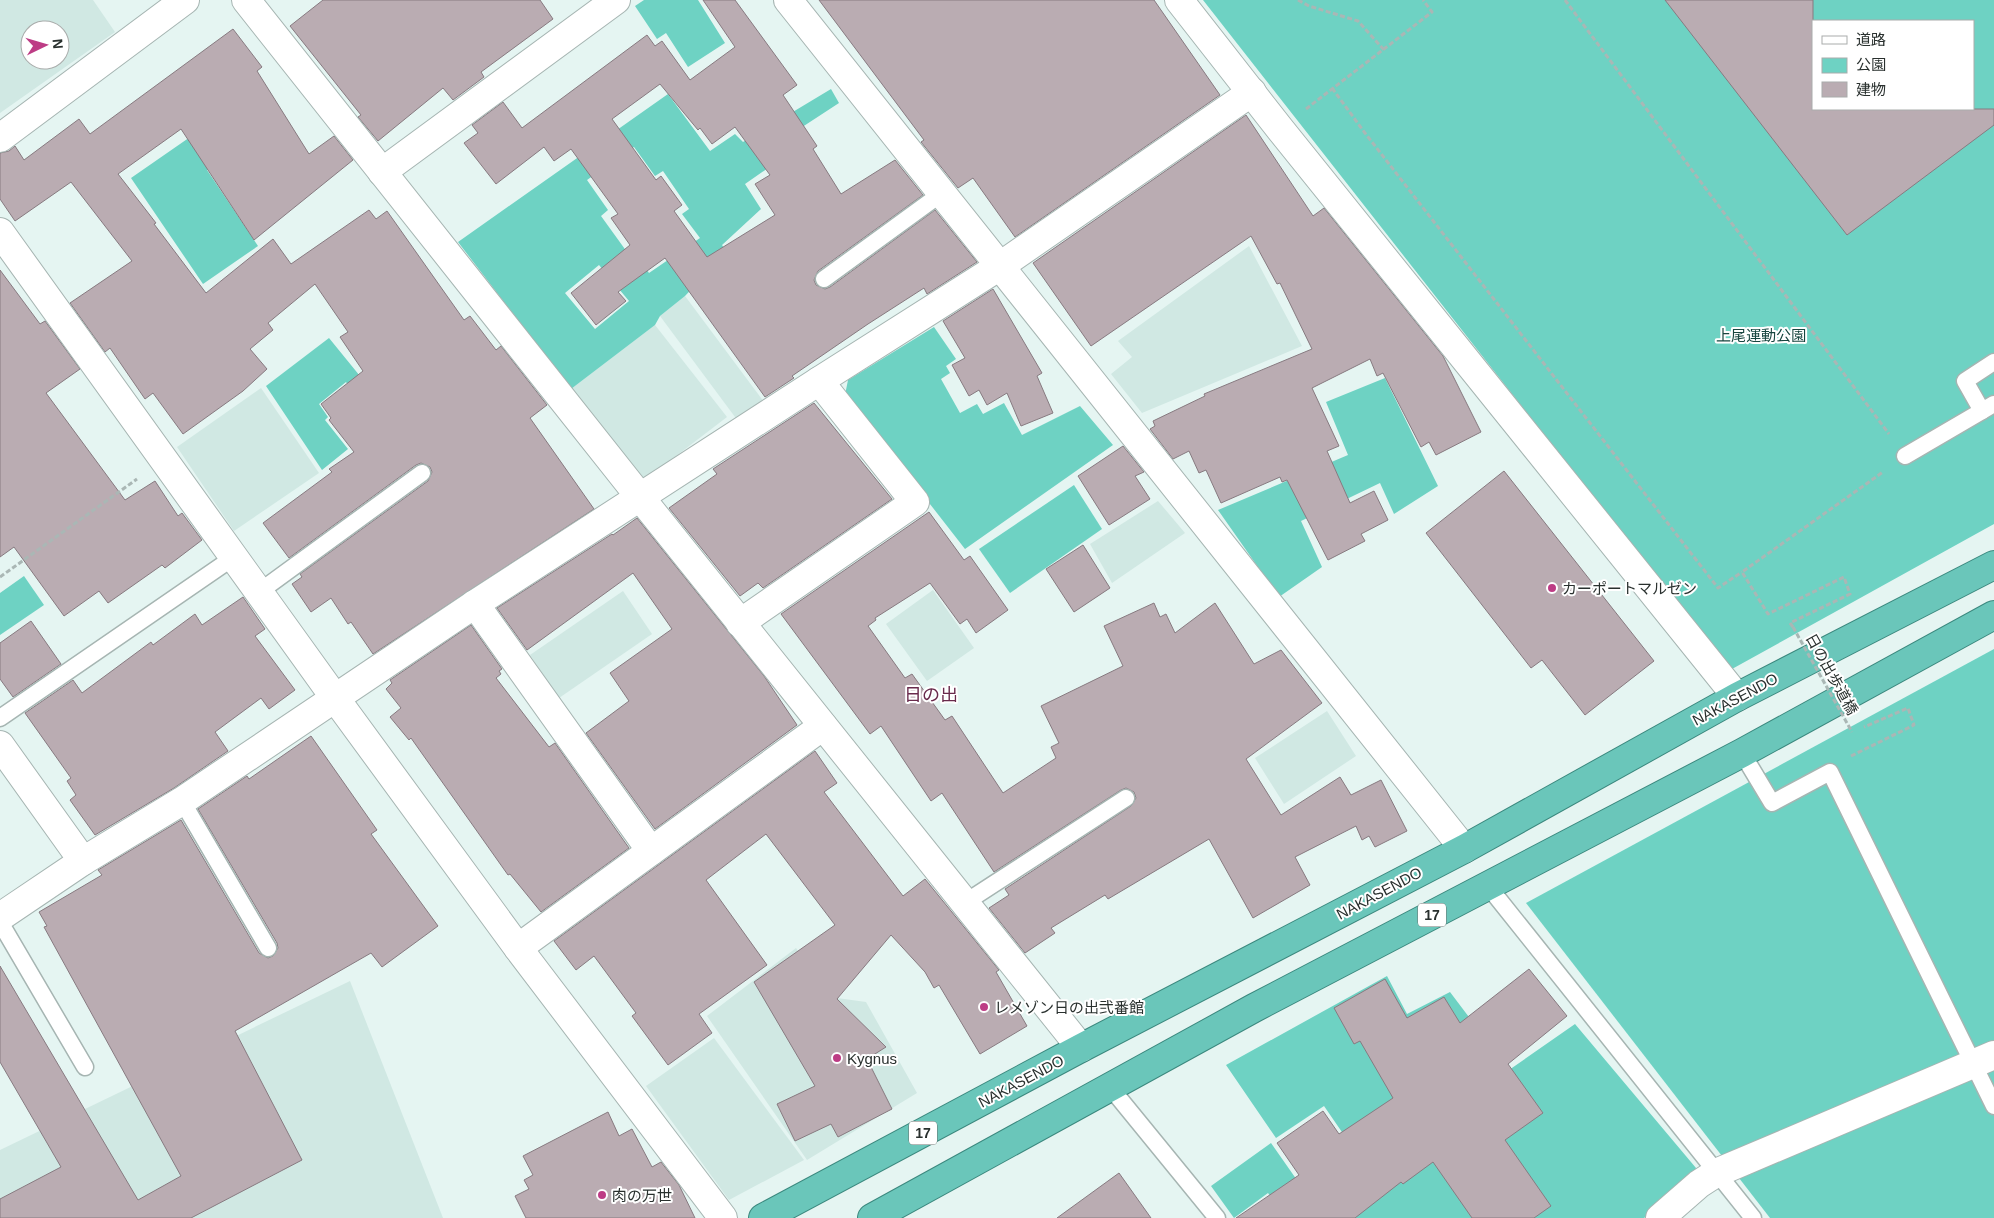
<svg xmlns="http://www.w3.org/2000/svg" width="1994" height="1218" font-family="Arial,'Noto Sans JP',sans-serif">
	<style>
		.built { fill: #d0e8e3; fill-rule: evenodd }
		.green { fill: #6ed2c3; fill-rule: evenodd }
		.building { fill: #baacb2; stroke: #877a80; fill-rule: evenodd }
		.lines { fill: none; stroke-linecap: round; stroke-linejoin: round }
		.service-casing { stroke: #a6b5b2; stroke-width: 19 }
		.minor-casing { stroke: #a6b5b2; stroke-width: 30 }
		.trunk-casing { stroke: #3b887e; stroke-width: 30 }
		.path { stroke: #aab7b5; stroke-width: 3; stroke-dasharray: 5 2.5; stroke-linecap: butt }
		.service { stroke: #fff; stroke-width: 16 }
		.minor { stroke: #fff; stroke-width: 28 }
		.trunk { stroke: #6ac6ba; stroke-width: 28 }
		.path-bridge { stroke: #aab7b5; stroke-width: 3; stroke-dasharray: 5 2.5; stroke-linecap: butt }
		.poi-dot { fill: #bd3c85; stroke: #fff; stroke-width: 2 }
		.labels { text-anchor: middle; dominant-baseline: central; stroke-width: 4; stroke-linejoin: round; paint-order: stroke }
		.shield { fill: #fff; stroke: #696e6d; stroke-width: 1 }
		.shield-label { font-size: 14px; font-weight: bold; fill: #29302e }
		.park-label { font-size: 15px; fill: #17453f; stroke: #fff }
		.poi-label { font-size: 15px; fill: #29302e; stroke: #fff; text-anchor: start }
		.street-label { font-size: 15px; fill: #29302e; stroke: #fff }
		.quarter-label { font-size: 18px; fill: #692a4c; stroke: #fff }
	</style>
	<rect width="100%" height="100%" fill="#e5f5f2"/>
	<!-- built -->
	<g class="built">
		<path d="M0,0H93L115,32L0,113ZM30,30H60V60H30Z"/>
		<path d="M1249,246L1302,346L1142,413L1111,374L1132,357L1118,341Z"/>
		<path d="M685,296L764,402L738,421L660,316Z"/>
		<path d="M655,325L727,417L642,482L571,389Z"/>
		<path d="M261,388L319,473L234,531L177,447Z"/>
		<path d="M1158,501L1185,533L1112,583L1090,544Z"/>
		<path d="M933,590L974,648L927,681L886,624Z"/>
		<path d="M623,591L652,634L559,698L530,655Z"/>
		<path d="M1327,711L1356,756L1284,804L1255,758Z"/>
		<path d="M796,948L830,997L866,1002L917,1093L807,1160L707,1016Z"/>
		<path d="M350,981L443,1218H0V1150Z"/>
		<path d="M714,1038L804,1160L729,1200L646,1086Z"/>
	</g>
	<!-- green -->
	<g class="green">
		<path d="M644,0H698L725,43L688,67L666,33L657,39L635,6Z"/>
		<path d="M1203,0H1994V524L1732,669L1527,413ZM1813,21H1973V109H1813Z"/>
		<path d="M831,89L839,103L764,152L771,166L745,184L761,209L722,245L727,252L685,296L660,316L655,325L571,389L458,242L668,94L710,151L735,134L743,142ZM634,147L655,176L663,171L689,209L682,214L700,238L649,273L632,249L627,252L601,216L608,210L587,180ZM599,265L629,301L595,329L565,293Z"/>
		<path d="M206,126L227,156L207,170L258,246L203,284L131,178Z"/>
		<path d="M934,327L956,359L946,366L950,373L941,379L960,413L977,404L983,414L1004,403L1022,435L1080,406L1113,445L965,549L845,395L848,380Z"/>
		<path d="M329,338L364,381L352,391L346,382L319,404L328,417L325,420L348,449L322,470L266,386Z"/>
		<path d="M1385,378L1438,486L1394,514L1380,483L1301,521L1322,567L1279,597L1218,510L1348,455L1326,402Z"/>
		<path d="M1074,485L1102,529L1010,593L979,549Z"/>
		<path d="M24,576L44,605L0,635V593Z"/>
		<path d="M1994,649V1218H1770L1526,903Z"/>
		<path d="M1387,976L1407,1014L1450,992L1509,1070L1575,1024L1696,1168L1693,1176L1644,1218H1296L1366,1167L1324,1106L1276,1138L1226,1065Z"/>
		<path d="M1271,1143L1313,1203L1286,1218L1268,1193L1234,1218L1211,1186Z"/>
	</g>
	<!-- building -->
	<g class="building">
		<path d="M323,0H540L553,19L481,72L484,77L453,100L443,88L378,141L358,117L361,115L290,26Z"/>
		<path d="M703,0H735L797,85L783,95L817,146L813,149L841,194L895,160L923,195L818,271L814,280L816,285L825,289L830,287L935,210L977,262L927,294L924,288L868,324L792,376L794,378L765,397L665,258L618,292L626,301L596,325L571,293L630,245L611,218L618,214L571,149L554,161L544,147L496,184L464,143L478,133L472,125L503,102L522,128L647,35L655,46L662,41L690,80L735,47ZM660,84L698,130L700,128L712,144L735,127L770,175L755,184L775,215L707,257L674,211L682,205L661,176L656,180L612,119Z"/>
		<path d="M819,0H1154L1220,95L1015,237L973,178L958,188L921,142L924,140Z"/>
		<path d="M1665,0H1813V109H1994V125L1847,235Z"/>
		<path d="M233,29L262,67L257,71L309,154L334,136L353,160L254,240L181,129L118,174L156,223L154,224L206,293L273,239L291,264L369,210L376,219L387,211L464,320L470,316L496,350L501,346L547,405L530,418L594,509L373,654L351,622L348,624L331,598L311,612L292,584L302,577L300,574L428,481L432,472L430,467L421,463L416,465L289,558L263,523L332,472L329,469L354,452L329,420L331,418L321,404L363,371L340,337L348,332L315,284L268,323L273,330L250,349L267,369L243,391L183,434L153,393L145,399L110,348L105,352L70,303L132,261L71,182L15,221L0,199V153L9,151L15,146L24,160L79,119L90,134Z"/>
		<path d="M1246,115L1313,216L1324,208L1443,356L1481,432L1436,455L1429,442L1421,447L1383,373L1377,376L1370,359L1312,388L1339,446L1327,451L1350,503L1374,491L1388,520L1361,534L1365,541L1328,560L1287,480L1282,482L1280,477L1221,503L1206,470L1199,473L1189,451L1173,459L1150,429L1155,426L1153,421L1205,396L1204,394L1312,349L1280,283L1277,284L1251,236L1091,346L1033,263Z"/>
		<path d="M0,270L40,324L45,321L80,369L46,393L125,500L155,481L178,516L182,513L202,540L165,568L162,565L108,603L99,591L64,616L14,547L0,557Z"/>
		<path d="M993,289L1042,373L1037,376L1053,413L1021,426L1007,393L987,405L979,390L969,396L952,365L965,358L943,321Z"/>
		<path d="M814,403L892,499L763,588L758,583L740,596L669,508L717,474L713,469Z"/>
		<path d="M1123,446L1144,472L1135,476L1150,499L1109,525L1078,476Z"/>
		<path d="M1504,471L1654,661L1585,715L1542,660L1531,668L1426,533Z"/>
		<path d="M929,512L964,560L970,556L1008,610L976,633L967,619L960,624L930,583L875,618L876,620L868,626L905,678L912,674L945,720L952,716L1003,793L1056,758L1051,747L1059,743L1041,706L1123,666L1104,626L1154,603L1160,617L1166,614L1175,633L1215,603L1254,664L1281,650L1322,703L1246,759L1281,815L1340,777L1351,795L1381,780L1407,831L1375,847L1369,836L1362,840L1356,826L1295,857L1310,885L1253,918L1209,839L1108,899L1105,895L1051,928L1055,933L1025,953L989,908L1009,895L1005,889L1131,806L1136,798L1134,792L1126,788L1121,790L994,872L942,793L931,801L881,726L870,734L781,614Z"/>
		<path d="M637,518L764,676L797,725L655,829L586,733L629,701L610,673L672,629L633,573L527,650L497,608L612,534L613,535Z"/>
		<path d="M1083,545L1110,588L1074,612L1046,569Z"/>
		<path d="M243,597L265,629L255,636L295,690L269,709L261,698L215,732L228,751L174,788L95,835L70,800L76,795L67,781L71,778L25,713L73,680L82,693L151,642L153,645L195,614L202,625Z"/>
		<path d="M31,621L61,664L13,697L0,679V643Z"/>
		<path d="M471,625L502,669L499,671L501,674L496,678L549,747L555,743L629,848L541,912L510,874L508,875L411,738L409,740L390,717L401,708L386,689L392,683L390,680Z"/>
		<path d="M311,736L377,830L371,834L438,926L382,967L371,953L235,1031L302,1160L191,1218H0V1199L61,1167L0,1062V966L138,1200L181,1176L44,927L47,926L39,912L102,875L98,870L181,820L259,953L268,958L273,956L278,948L277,943L198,809L247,776L249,779Z"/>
		<path d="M815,751L837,783L824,792L903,896L925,879L999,970L996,972L1027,1026L980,1054L939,985L934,988L925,972L891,935L837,999L886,1047L867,1059L892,1109L838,1137L831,1124L795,1141L777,1104L815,1086L754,982L835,925L766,834L706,880L767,965L699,1014L712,1033L668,1065L632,1016L636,1013L594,956L576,970L554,941Z"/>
		<path d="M1529,969L1567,1016L1508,1064L1543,1113L1505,1140L1551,1206L1534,1218H1472L1433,1162L1403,1184L1401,1182L1355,1218H1236L1299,1175L1277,1143L1323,1111L1339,1134L1393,1098L1360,1041L1354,1044L1334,1008L1385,979L1407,1018L1444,997L1460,1023Z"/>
		<path d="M608,1112L619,1136L632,1129L652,1167L661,1162L679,1185L695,1218H526L515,1196L529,1189L524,1180L533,1175L523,1156Z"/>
		<path d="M1119,1173L1151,1218H1057Z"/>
	</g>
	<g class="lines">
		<defs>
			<g id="service">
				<path d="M824,279L942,193"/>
				<path d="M1994,362L1965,381L1982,411L1994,404"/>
				<path d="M1905,456L1982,411"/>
				<path d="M259,592L422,473"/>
				<path d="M0,718L234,557"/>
				<path d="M1742,753L1772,803L1830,772L1994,1106"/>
				<path d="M182,801L268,948"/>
				<path d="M1488,886L1753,1218"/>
				<path d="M966,902L1126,798"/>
				<path d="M0,922L85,1067"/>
				<path d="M1110,1087L1217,1218"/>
			</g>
			<g id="minor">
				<path d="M246,0L640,497L1081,1048"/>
				<path d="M788,0L1464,849"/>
				<path d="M1179,0L1280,129L1737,697"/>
				<path d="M0,138L185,0"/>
				<path d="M382,172L616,0"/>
				<path d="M0,232L335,698L518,948L723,1218"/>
				<path d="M475,604L651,851"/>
				<path d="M740,623L915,502L819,381"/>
				<path d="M0,745L83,861"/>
				<path d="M0,917L83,861L182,801L475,604L819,381L1000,266L1252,92"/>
				<path d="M518,948L823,726"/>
				<path d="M1660,1218L1699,1184L1716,1173L1994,1055"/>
			</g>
			<g id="trunk">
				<path d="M763,1218L1081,1048L1464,849L1737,697L1994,565"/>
				<path d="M872,1218L1254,1008L1742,753L1994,615"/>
			</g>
		</defs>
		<!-- service casing -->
		<use href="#service" class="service-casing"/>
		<!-- minor casing -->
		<use href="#minor" class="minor-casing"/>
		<!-- trunk casing -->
		<use href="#trunk" class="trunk-casing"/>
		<!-- path -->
		<g class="path">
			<path d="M1298,0L1309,6L1358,21L1384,50"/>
			<path d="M1565,0L1889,434"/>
			<path d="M1332,88L1365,133L1718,588L1742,572"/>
			<path d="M1306,109L1432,12L1423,0"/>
			<path d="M0,577L137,479"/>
			<path d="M1793,627L1790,623L1850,594L1844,577L1768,614L1742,572L1883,472"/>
			<path d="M1851,756L1914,725L1908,708L1864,727"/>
		</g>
		<!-- service -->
		<use href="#service" class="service"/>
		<!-- minor -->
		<use href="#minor" class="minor"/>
		<!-- trunk -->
		<use href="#trunk" class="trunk"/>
		<!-- path-bridge -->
		<path class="path-bridge" d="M1793,627L1852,732"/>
	</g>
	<!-- markers -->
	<g class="poi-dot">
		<circle cx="1552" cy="588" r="5"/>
		<circle cx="984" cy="1007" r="5"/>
		<circle cx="837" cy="1058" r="5"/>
		<circle cx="602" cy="1195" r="5"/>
	</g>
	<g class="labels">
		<!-- shield labels -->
		<g class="shield">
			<rect x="1418" y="903.5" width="28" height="23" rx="4"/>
			<rect x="909" y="1121.5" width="28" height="23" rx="4"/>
		</g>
		<g class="shield-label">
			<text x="1432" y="915">17</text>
			<text x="923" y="1133">17</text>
		</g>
		<!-- park labels -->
		<g class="park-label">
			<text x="1761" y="335">上尾運動公園</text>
		</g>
		<!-- poi labels -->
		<g class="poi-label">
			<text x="1562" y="588">カーポートマルゼン</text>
			<text x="994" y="1007">レメゾン日の出弐番館</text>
			<text x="847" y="1058">Kygnus</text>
			<text x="612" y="1195">肉の万世</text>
		</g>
		<!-- street labels -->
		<g class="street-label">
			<text transform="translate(1832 674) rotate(61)">日の出歩道橋</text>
			<text transform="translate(1735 699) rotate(-28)">NAKASENDO</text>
			<text transform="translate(1379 893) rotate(-28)">NAKASENDO</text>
			<text transform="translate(1021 1081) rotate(-28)">NAKASENDO</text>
		</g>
		<!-- quarter labels -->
		<g class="quarter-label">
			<text x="931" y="695">日の出</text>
		</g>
	</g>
	<!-- legend -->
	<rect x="1812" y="20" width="162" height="90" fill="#ffffff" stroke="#a9acab"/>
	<rect x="1822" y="36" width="25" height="8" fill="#ffffff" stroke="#a9acab"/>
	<text x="1856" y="45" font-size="15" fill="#29302e">道路</text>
	<rect x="1822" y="58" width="25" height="15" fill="#6ed2c3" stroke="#a9acab"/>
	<text x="1856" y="70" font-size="15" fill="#29302e">公園</text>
	<rect x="1822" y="82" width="25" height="15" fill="#baacb2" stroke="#a9acab"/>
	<text x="1856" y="95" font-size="15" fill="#29302e">建物</text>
	<!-- north arrow -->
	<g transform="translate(45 45) rotate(85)"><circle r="24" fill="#ffffff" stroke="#a9acab"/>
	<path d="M0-4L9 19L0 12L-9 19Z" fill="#bd3c85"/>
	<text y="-8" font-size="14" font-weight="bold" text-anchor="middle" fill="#29302e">N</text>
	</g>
</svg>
